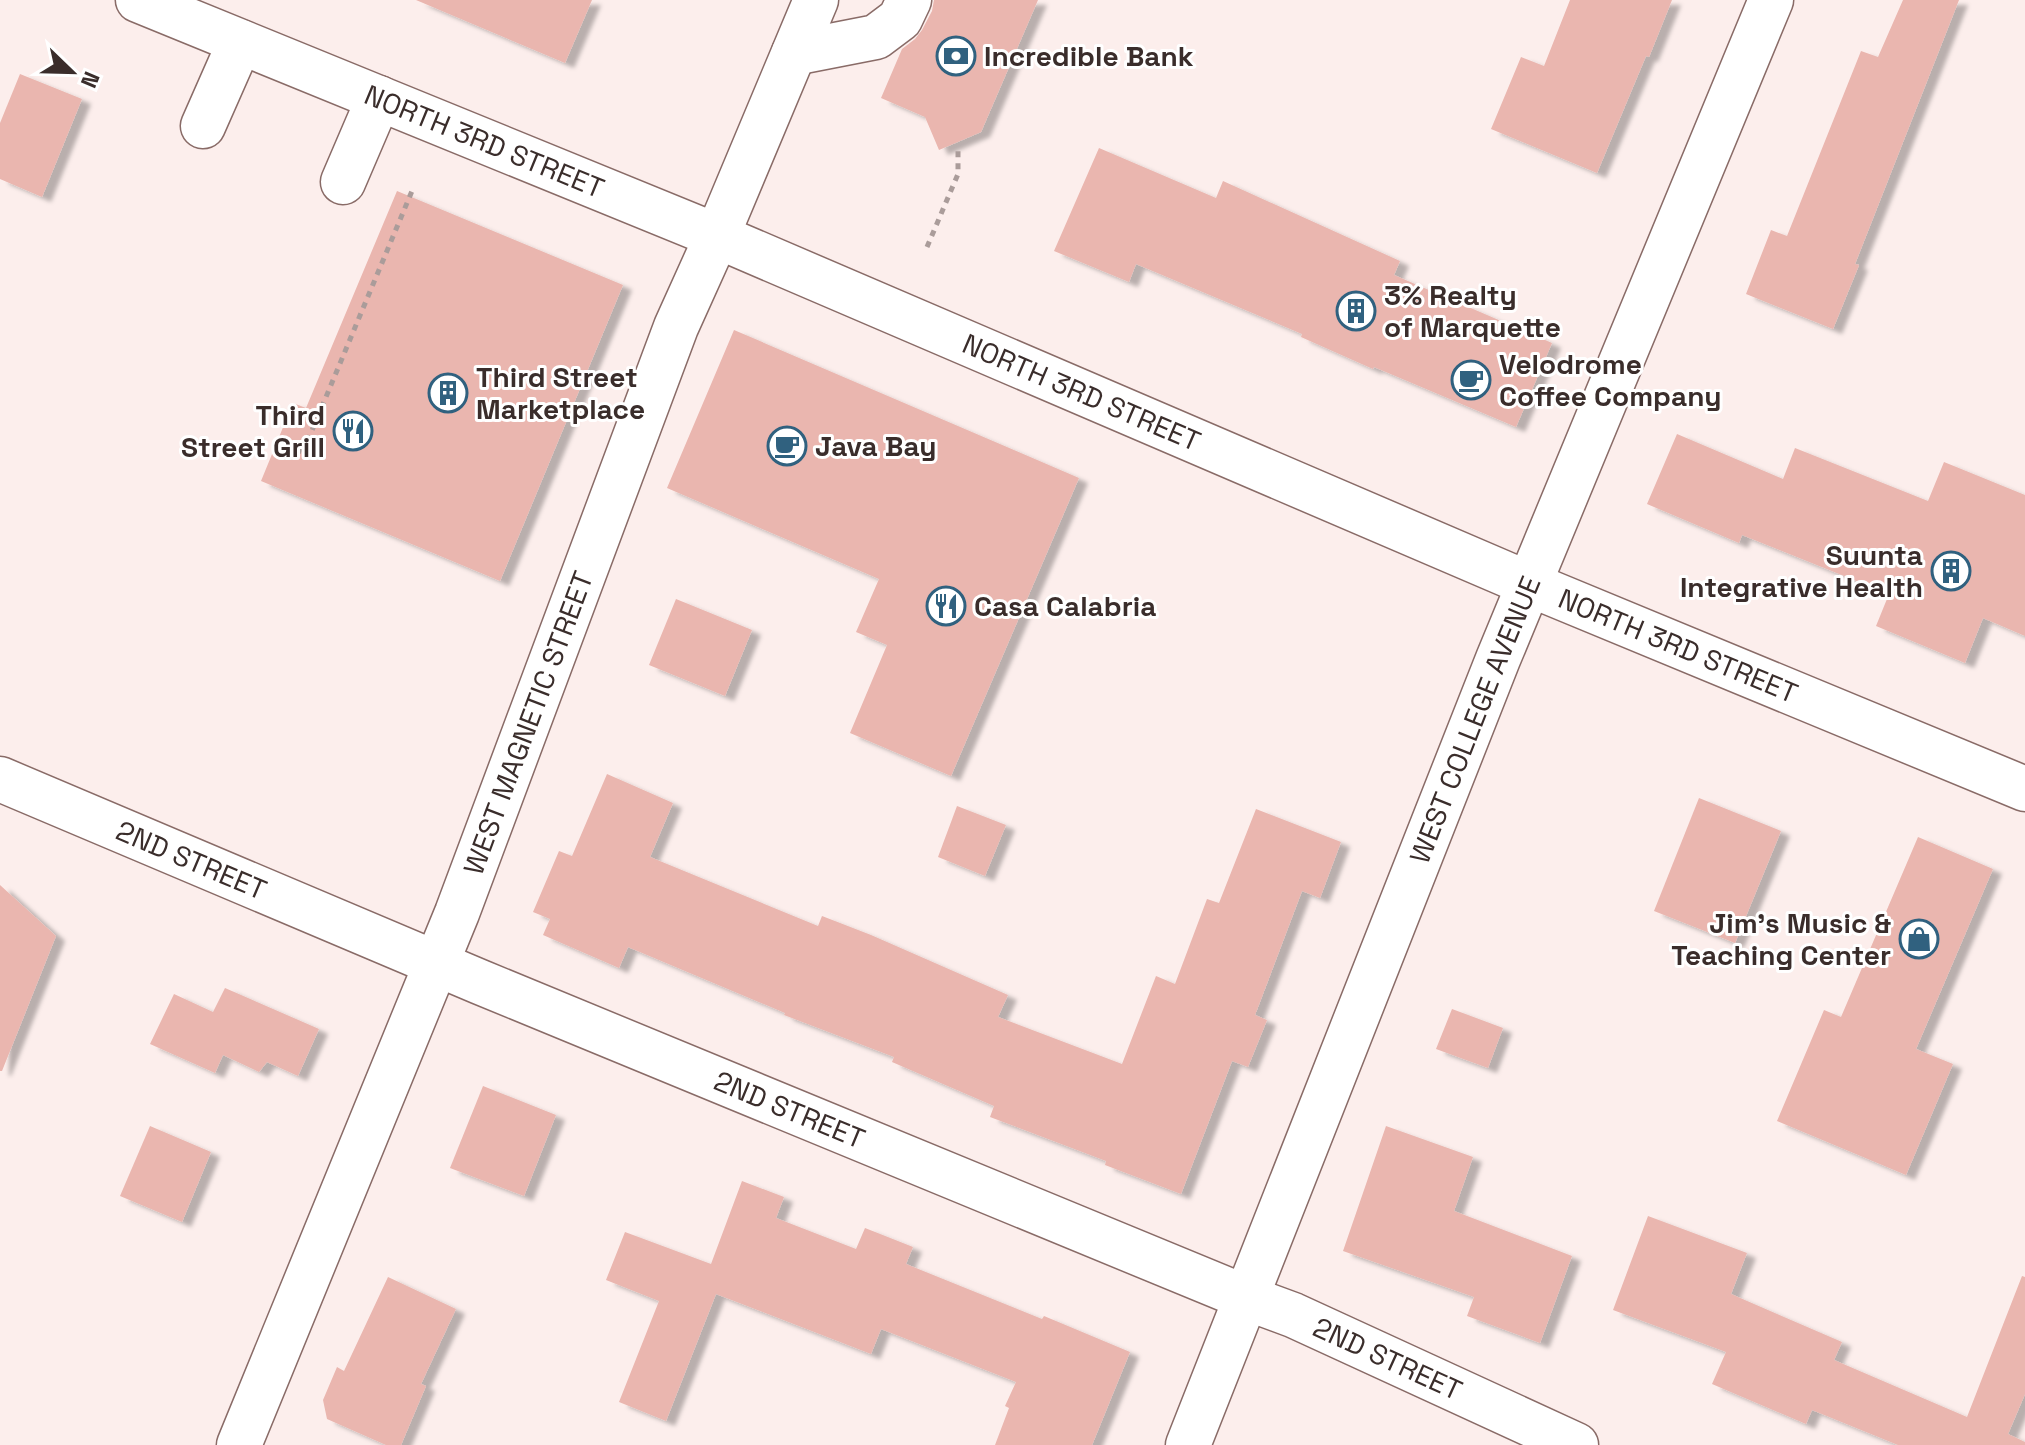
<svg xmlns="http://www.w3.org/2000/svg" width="2025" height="1445" font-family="'Space Grotesk',sans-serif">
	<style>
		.building { fill: #eab6af; filter: url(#shadow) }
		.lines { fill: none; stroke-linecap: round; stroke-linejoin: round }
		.minor-casing { stroke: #896b67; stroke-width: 47 }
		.path { stroke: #aa9c9a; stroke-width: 5; stroke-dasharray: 6 6; stroke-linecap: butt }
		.minor { stroke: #fff; stroke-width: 44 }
		.labels { text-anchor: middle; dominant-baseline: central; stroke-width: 6; stroke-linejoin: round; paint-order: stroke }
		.poi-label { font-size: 28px; font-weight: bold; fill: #3a2d2b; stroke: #fff; text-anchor: start }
		.street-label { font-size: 28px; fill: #3a2d2b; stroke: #fff }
	</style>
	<defs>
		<filter id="shadow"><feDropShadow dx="9" dy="5" stdDeviation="2" flood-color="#0004"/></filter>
	</defs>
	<rect width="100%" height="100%" fill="#fceeec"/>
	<!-- building -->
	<g class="building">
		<path d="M416,0H592L565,63Z"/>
		<path d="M934,0H1038L981,132L939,150L925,117L881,98L902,49L915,39L922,30L932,11Z"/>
		<path d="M1570,0H1672L1649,57L1646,56L1597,173L1491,129L1521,57L1544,66Z"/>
		<path d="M1903,0H1959L1855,264L1859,265L1833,329L1746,294L1771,230L1787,236L1861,51L1878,57Z"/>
		<path d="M20,74L82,99L42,197L0,179V123Z"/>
		<path d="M1099,148L1216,198L1223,181L1400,261L1394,275L1552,343L1516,427L1374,367L1373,369L1301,337L1302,334L1136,264L1129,282L1054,251Z"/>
		<path d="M397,191L623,285L500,581L261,481L293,403L306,408Z"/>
		<path d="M734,330L1079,478L951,776L850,733L887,645L856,632L879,579L667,488Z"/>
		<path d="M1677,434L1783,479L1795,448L1928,501L1944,462L2025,495V636L1983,618L1965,663L1876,626L1889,594L1742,535L1739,543L1647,504Z"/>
		<path d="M676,599L752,630L725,696L649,665Z"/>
		<path d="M607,774L673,803L650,857L818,926L822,916L871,935L1008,995L998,1017L1122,1064L1156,976L1175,984L1207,899L1219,903L1256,809L1341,842L1320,898L1302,891L1255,1015L1267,1020L1248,1067L1232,1061L1181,1194L1105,1165L1106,1161L990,1117L994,1106L892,1062L894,1057L784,1015L785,1013L628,947L619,968L543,935L550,919L533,912L559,851L572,856Z"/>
		<path d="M1699,798L1781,831L1735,943L1654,911Z"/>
		<path d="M957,806L1006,825L985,876L938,857Z"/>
		<path d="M1918,837L1993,869L1916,1049L1953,1064L1906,1175L1777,1121L1824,1010L1841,1017Z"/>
		<path d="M0,885L56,936L2,1071H0Z"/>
		<path d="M225,988L319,1029L298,1076L267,1062L259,1072L223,1055L215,1073L150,1044L174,994L213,1012Z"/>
		<path d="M1452,1009L1503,1028L1488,1068L1436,1049Z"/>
		<path d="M483,1086L556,1115L524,1196L450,1168Z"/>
		<path d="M150,1126L211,1152L182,1222L120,1196Z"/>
		<path d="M1386,1126L1473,1157L1454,1211L1572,1256L1540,1343L1467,1316L1474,1297L1343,1251Z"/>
		<path d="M742,1181L784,1197L776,1218L856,1249L865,1228L913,1247L906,1264L1042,1319L1044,1316L1130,1352L1092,1445H995L1009,1408L1005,1406L1016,1382L881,1329L871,1354L716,1294L666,1421L619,1402L659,1301L606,1280L625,1232L711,1264Z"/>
		<path d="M1648,1216L1747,1253L1731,1294L1842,1342L1834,1360L1967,1417L2022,1276L2025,1277V1394L2008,1434L2025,1442V1445H1898L1812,1410L1806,1424L1712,1384L1726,1352L1613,1310Z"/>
		<path d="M388,1277L456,1309L421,1384L426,1386L401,1445H386L327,1419L323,1400L337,1367L344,1371Z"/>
	</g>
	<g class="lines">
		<defs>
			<g id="minor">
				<path id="s1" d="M138,0L717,236L1529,584L2025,789"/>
				<path d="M794,53L876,37L900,19L909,0"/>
				<path d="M203,126L240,42"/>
				<path d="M343,182L379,98"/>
				<path id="s2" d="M0,779L480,982L1247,1298L1293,1315L1576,1445"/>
				<path id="s3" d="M239,1445L457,913L676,327L717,236L816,0"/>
				<path id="s4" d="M1188,1445L1498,659L1771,0"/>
			</g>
		</defs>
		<!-- minor casing -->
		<use href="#minor" class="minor-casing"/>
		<!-- path -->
		<g class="path">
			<path d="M927,247L958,174V151"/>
			<path d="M274,440L312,456"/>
			<path d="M303,452L412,191"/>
		</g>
		<!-- minor -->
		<use href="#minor" class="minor"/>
	</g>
	<!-- icons -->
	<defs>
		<symbol id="bank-ring" viewBox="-11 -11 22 22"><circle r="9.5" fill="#fff" stroke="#30617f" stroke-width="1.5"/><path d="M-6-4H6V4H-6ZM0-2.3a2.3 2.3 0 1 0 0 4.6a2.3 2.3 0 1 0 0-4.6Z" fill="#30617f"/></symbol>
		<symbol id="building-ring" viewBox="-11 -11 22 22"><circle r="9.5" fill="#fff" stroke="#30617f" stroke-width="1.5"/><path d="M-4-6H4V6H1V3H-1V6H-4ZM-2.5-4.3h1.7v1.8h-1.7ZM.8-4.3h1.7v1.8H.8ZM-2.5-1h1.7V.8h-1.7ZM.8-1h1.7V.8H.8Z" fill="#30617f"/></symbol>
		<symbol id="cafe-ring" viewBox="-11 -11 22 22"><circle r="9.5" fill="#fff" stroke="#30617f" stroke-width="1.5"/><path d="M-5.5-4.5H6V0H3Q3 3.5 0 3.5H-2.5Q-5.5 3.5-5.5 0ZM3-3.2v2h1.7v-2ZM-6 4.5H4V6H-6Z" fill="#30617f"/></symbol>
		<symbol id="restaurant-ring" viewBox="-11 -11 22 22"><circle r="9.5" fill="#fff" stroke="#30617f" stroke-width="1.5"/><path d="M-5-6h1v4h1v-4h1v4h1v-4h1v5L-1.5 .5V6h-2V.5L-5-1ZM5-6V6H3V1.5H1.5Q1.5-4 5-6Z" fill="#30617f"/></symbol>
		<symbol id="shop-ring" viewBox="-11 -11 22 22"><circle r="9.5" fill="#fff" stroke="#30617f" stroke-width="1.5"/><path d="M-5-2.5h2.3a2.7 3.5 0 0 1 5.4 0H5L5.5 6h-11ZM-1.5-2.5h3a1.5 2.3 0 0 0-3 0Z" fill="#30617f"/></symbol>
	</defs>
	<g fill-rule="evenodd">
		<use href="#bank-ring" x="934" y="34" width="44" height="44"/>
		<use href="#building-ring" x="1334" y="289" width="44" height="44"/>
		<use href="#cafe-ring" x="1449" y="358" width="44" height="44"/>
		<use href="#building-ring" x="426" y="371" width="44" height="44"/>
		<use href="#restaurant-ring" x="331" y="409" width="44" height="44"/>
		<use href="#cafe-ring" x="765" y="424" width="44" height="44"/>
		<use href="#building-ring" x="1929" y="549" width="44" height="44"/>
		<use href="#restaurant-ring" x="924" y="584" width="44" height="44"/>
		<use href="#shop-ring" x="1897" y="917" width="44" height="44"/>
	</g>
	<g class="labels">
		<!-- poi labels -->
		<g class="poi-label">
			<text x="984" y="56">Incredible Bank</text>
			<text x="1384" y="295">3% Realty<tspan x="1384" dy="32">of Marquette</tspan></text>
			<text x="1499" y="364">Velodrome<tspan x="1499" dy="32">Coffee Company</tspan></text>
			<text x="476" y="377">Third Street<tspan x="476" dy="32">Marketplace</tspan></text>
			<text x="325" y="415" text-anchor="end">Third<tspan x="325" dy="32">Street Grill</tspan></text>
			<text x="815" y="446">Java Bay</text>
			<text x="1923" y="555" text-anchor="end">Suunta<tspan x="1923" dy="32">Integrative Health</tspan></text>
			<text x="974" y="606">Casa Calabria</text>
			<text x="1891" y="923" text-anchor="end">Jim's Music &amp;<tspan x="1891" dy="32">Teaching Center</tspan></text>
		</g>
		<!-- street labels -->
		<g class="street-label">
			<text stroke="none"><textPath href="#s1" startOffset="374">NORTH 3RD STREET</textPath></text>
			<text stroke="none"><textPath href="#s1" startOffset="1022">NORTH 3RD STREET</textPath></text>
			<text stroke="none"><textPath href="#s1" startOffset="1670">NORTH 3RD STREET</textPath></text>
			<text stroke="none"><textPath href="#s4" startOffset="780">WEST COLLEGE AVENUE</textPath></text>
			<text stroke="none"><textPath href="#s3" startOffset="778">WEST MAGNETIC STREET</textPath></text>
			<text stroke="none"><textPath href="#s2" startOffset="208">2ND STREET</textPath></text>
			<text stroke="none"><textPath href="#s2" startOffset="856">2ND STREET</textPath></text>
			<text stroke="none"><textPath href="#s2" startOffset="1504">2ND STREET</textPath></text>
		</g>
	</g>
	<!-- north arrow -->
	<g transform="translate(72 72) rotate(113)" stroke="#ffffff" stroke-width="6" paint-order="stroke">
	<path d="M0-6L14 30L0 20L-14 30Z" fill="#3a2d2b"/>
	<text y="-12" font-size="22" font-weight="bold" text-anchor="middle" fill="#3a2d2b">N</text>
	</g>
</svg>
